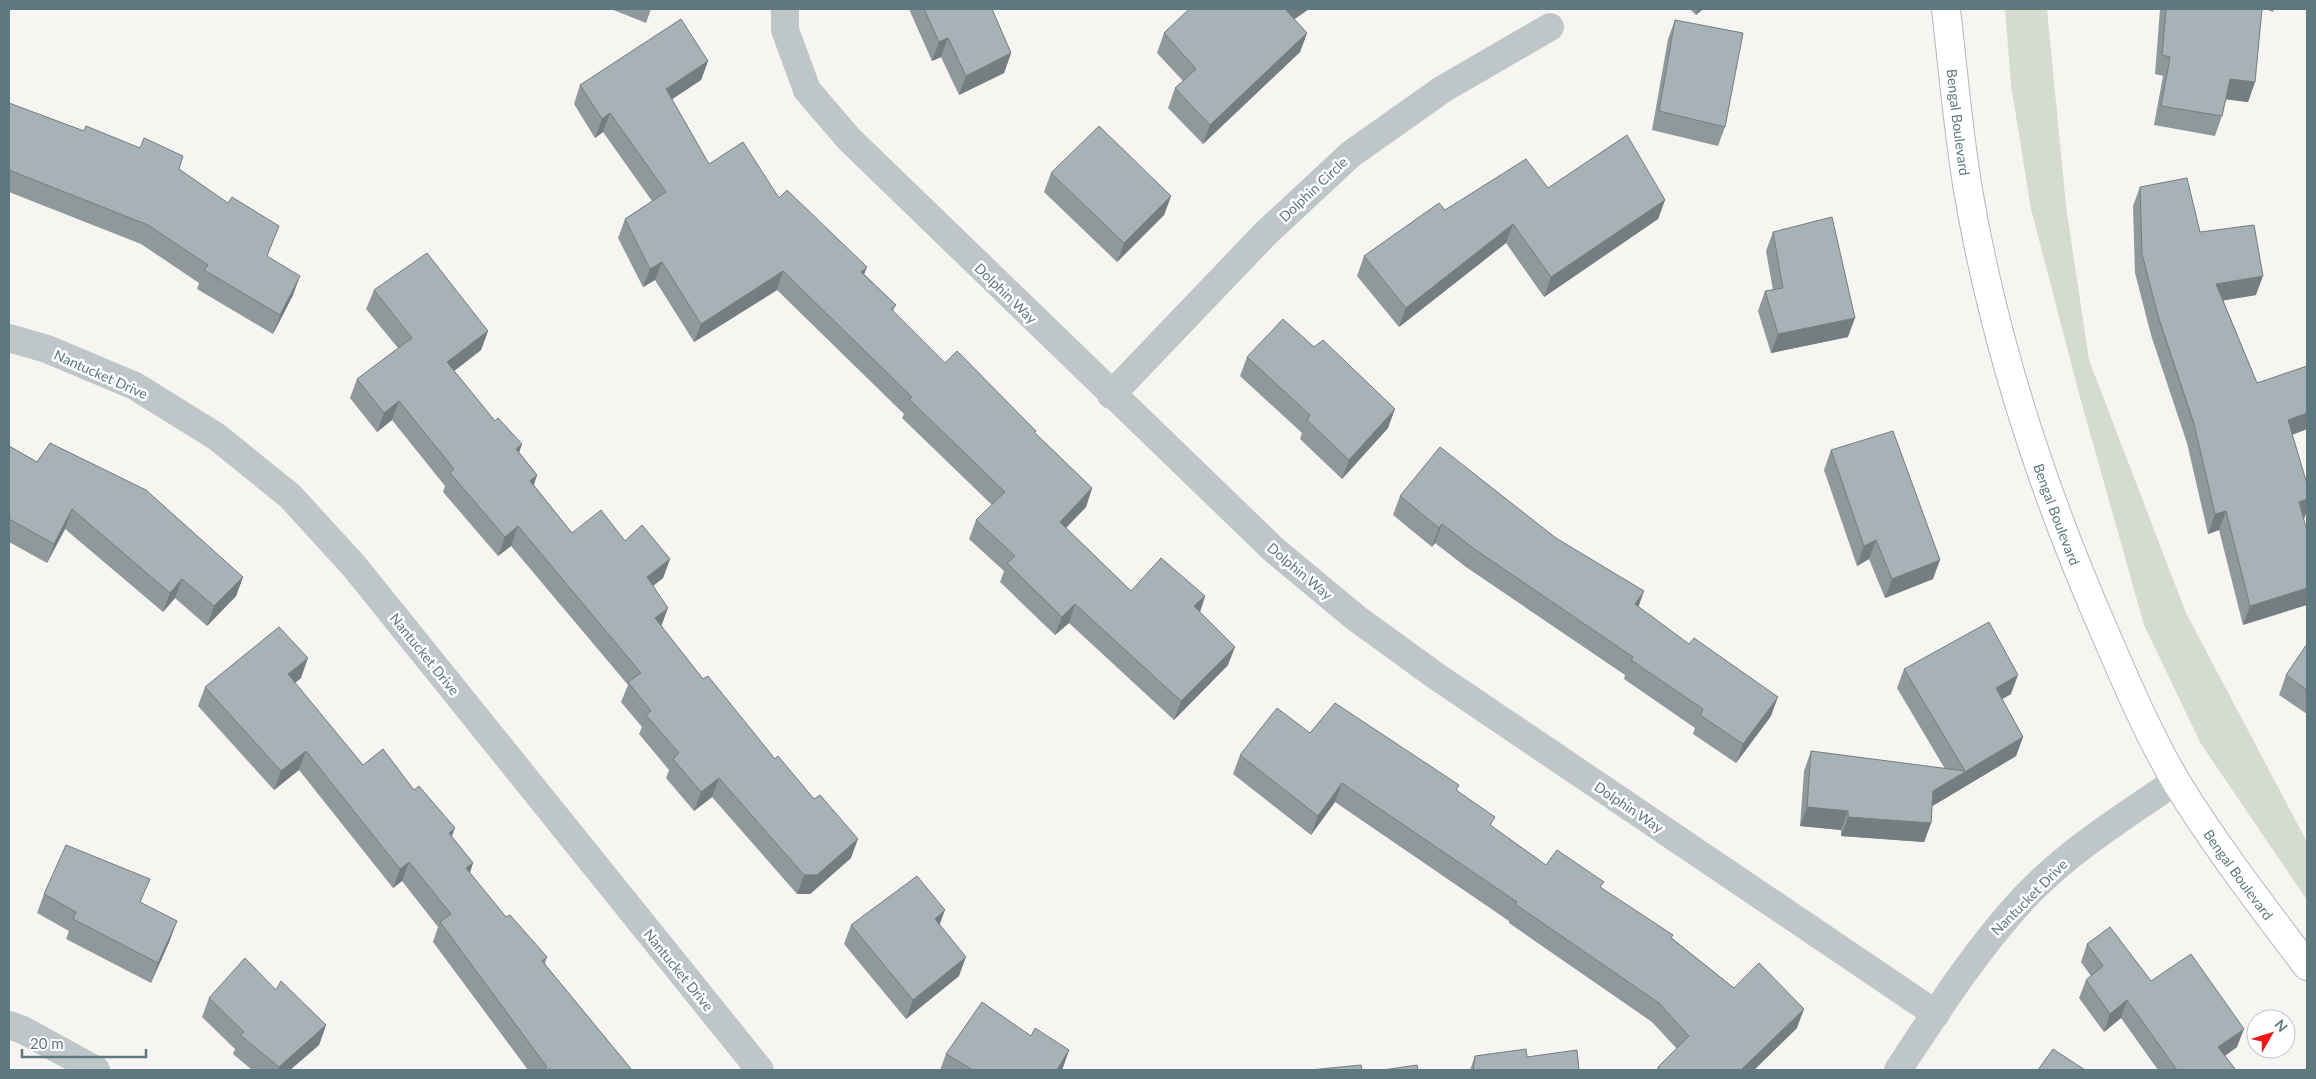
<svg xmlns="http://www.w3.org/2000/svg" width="2316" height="1079" font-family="Lato,sans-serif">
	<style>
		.green { fill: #d6dbd0 }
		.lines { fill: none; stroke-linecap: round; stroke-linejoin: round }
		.secondary-casing { stroke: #afb8bb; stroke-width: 30 }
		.minor { stroke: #bfc6c8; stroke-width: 28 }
		.tertiary { stroke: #bfc6c8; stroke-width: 28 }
		.secondary { stroke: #fff; stroke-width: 28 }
		.wall { fill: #8f999c }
		.shaded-wall { fill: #747d7f }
		.building { fill: #a6b2b5; stroke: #747d7f }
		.labels { text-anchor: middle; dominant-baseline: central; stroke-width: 5; stroke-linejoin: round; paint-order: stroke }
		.street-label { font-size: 14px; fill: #5e787f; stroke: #fff }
	</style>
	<rect width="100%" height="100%" fill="#f6f5f1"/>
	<!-- green -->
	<path class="green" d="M2005,9H2047L2066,206L2089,360L2186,613L2307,842V900L2201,744L2144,625L2081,401L2031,209L2011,85Z"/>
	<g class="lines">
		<defs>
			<g id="secondary">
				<path id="s1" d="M1946,9C1953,69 1958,130 1968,190C1994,342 2043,492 2105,633C2126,682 2150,738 2177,783C2216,847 2262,906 2307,966"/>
			</g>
		</defs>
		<!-- secondary casing -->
		<use href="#secondary" class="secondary-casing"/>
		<!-- minor -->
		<g class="minor">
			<path d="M785,9V30L807,90L849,139L1273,549L1356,618L1436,676L1936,1014"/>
			<path d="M1111,395L1265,234L1351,154L1443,89L1550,27"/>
		</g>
		<!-- tertiary -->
		<g class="tertiary">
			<path d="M9,338L47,349L135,386L217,437L290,496L354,566L760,1070"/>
			<path d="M9,1025L23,1030L96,1070"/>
			<path d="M1898,1070C1937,1011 1975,951 2023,899C2067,852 2123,817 2176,781"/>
		</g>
		<!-- secondary -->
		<use href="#secondary" class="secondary"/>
	</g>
	<!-- wall -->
	<g class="wall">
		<path d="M611,9H651L646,23Z"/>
		<path d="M909,9H992L1011,53L1004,73L959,95L941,57L932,61Z"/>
		<path d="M1309,9L1294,19L1307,33L1300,52L1203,144L1168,108L1175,88L1183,81L1157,53L1164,33Z"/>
		<path d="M1690,9H1703L1696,15Z"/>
		<path d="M2160,9H2262L2255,82L2248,102L2226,99L2222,116L2215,136L2154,125L2163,76L2155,74Z"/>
		<path d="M2265,9H2274L2273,12Z"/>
		<path d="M1675,20L1725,127L1718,146L1652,130L1668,39Z"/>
		<path d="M708,61L701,80L672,99L709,164L779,198L864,274L896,305L893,311L945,363L1036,431L1035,433L1092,488L1086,507L1066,528L1131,591L1205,596L1200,612L1228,665L1174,720L1069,623L1055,635L1000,582L1004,571L969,539L976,520L992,505L902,418L904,414L777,290L694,342L655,280L643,287L618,238L625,219L652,201L603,132L595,138L574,104L580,85Z"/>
		<path d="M9,103L84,131L86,126L179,169L268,257L293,295L273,334L197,289L199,283L141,244L9,192Z"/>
		<path d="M1051,173L1171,196L1164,215L1117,262L1044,192Z"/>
		<path d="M2140,187L2200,232L2256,295L2223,300L2257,383L2307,368V429L2292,435L2305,517L2243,625L2219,530L2208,534L2187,443L2151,335L2135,273L2133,206Z"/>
		<path d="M1548,188L1665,200L1658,219L1544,297L1506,243L1399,327L1357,276L1364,256L1445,210Z"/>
		<path d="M1773,232L1848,337L1771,353L1758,311L1765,291L1773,290L1766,251Z"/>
		<path d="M374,290L488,331L481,350L454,371L495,421L522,444L519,452L537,475L534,485L572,533L625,541L670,559L663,578L653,586L661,626L703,679L851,858L810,894H797L712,797L694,811L666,778L669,770L639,734L642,727L621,702L628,685L511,546L498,556L443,492L445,486L392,420L377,432L350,398L357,379L398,348L366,309Z"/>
		<path d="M1247,357L1388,428L1342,479L1300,439L1302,433L1240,376Z"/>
		<path d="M9,446L243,577L236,596L207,626L175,598L163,612L65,529L47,563L9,542Z"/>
		<path d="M1831,450L1933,579L1885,598L1869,559L1857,566L1824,470Z"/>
		<path d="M1400,496L1638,607L1771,716L1736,763L1693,734L1695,728L1624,679L1625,675L1466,567L1435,543L1432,547L1393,515Z"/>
		<path d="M2307,644V714L2279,695L2286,675Z"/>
		<path d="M1904,669L2011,694L2002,699L2023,737L2016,756L1932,806L1931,823L1924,842L1841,836V830L1800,826L1804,771L1811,751L1945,769L1897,688Z"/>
		<path d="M301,678L295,683L363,765L414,790L473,863L470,873L506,917L547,957L545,964L632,1070H528L433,942L438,927L402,881L393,888L299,770L274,790L198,706L205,687Z"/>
		<path d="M1310,733L1457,790L1492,826L1546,865L1601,888L1672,938L1734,988L1797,1028L1754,1070H1657L1658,1067L1677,1049L1652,1022L1509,923V921L1335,802L1311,835L1233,774L1240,755Z"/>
		<path d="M44,894L141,903L170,940L151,983L66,939L69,931L37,913Z"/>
		<path d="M940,924L959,976L906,1019L844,944L851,925Z"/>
		<path d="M2087,944L2151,981L2237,1047L2225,1056L2236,1070H2158L2121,1018L2104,1032L2079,998L2086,980L2091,976L2081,962Z"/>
		<path d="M276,990L326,1025L319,1045L290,1070H252L233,1054L235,1049L202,1017L209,998Z"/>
		<path d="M1069,1050L1062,1070H940L946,1054Z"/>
		<path d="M1475,1056L1527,1057L1579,1070H1470Z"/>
	</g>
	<!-- shaded-wall -->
	<g class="shaded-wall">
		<path d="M1288,9H1309L1279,30L1286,10Z"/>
		<path d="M1698,9H1703L1696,15Z"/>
		<path d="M1307,33L1300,52L1203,144L1210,125Z"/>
		<path d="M948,38L941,57L932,61L939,42Z"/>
		<path d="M1011,53L1004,73L959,95L966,76Z"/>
		<path d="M708,61L701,80L659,108L666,89Z"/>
		<path d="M2230,79L2255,82L2248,102L2223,99Z"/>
		<path d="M610,113L603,132L595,138L602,119Z"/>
		<path d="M1171,196L1164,215L1117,262L1124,243Z"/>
		<path d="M1665,200L1658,219L1544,297L1551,277Z"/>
		<path d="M1513,224L1506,243L1399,327L1406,308Z"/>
		<path d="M662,262L655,280L643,287L650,269Z"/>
		<path d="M867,267L860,285L861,272Z"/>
		<path d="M783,271L777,290L694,342L701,324Z"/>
		<path d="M300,276L293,295L273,334L280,315Z"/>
		<path d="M2263,276L2256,295L2209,303L2216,284Z"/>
		<path d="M1855,318L1848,337L1771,353L1778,334Z"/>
		<path d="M488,331L481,350L440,382L447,362Z"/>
		<path d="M399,401L392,420L377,432L384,413Z"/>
		<path d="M1395,409L1388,428L1342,479L1349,460Z"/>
		<path d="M2307,413V429L2281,439L2288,420Z"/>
		<path d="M522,444L515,463L516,449Z"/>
		<path d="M537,475L530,494V481Z"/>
		<path d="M1092,488L1086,507L1053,541L1060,522Z"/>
		<path d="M2307,499V510L2305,517L2292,521L2299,502Z"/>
		<path d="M72,509L65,529L47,563L54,544Z"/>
		<path d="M2226,511L2219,530L2208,534L2215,514Z"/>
		<path d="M1442,524L1435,543L1432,547L1439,528Z"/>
		<path d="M518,526L511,546L498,556L505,537Z"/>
		<path d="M1876,540L1869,559L1857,566L1864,546Z"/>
		<path d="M670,559L663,578L640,596L647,577Z"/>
		<path d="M1940,560L1933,579L1885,598L1892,579Z"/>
		<path d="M243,577L236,596L207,626L214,606Z"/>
		<path d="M182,579L175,598L163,612L170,593Z"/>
		<path d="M2307,588V605L2243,625L2250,606Z"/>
		<path d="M1644,591L1637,611L1635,604Z"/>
		<path d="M1205,596L1199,615L1194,606Z"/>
		<path d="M1075,604L1069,623L1055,635L1062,617Z"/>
		<path d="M668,608L661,627L655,618Z"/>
		<path d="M1235,647L1228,665L1174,720L1181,701Z"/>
		<path d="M308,658L301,678L281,694L288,674Z"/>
		<path d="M2018,675L2011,694L1989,707L1996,688Z"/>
		<path d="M1778,697L1771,716L1736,763L1743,744Z"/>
		<path d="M2023,737L2016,756L1926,810L1933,791Z"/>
		<path d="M306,751L299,770L274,790L281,771Z"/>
		<path d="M719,778L712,797L694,811L701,792Z"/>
		<path d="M1342,783L1335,802L1311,835L1318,816Z"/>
		<path d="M1807,807L1848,811L1841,830L1800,826Z"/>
		<path d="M1848,817L1931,823L1924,842L1841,836Z"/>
		<path d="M455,828L448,847L449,833Z"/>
		<path d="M858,839L851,858L810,894H797L804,875Z"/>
		<path d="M409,862L402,881L393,888L400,869Z"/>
		<path d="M473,863L466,882V868Z"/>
		<path d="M945,910L938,929L935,919Z"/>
		<path d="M177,921L170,940L151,983L158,963Z"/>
		<path d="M966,957L959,976L906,1019L913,1000Z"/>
		<path d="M2127,1000L2121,1018L2104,1032L2110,1014Z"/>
		<path d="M1804,1009L1797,1028L1754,1070H1741Z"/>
		<path d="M326,1025L319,1045L290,1070H278L279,1067Z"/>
		<path d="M2244,1029L2237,1047L2212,1065L2218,1047Z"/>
		<path d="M1069,1050L1062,1070H1057Z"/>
	</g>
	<!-- building -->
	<g class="building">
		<path d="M924,9H992L1011,53L966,76L948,38L939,42Z"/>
		<path d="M1189,9H1288L1286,10L1307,33L1210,125L1175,88L1196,69L1164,33Z"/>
		<path d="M2166,9H2262L2255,82L2230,79L2222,116L2161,106L2170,57L2162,55Z"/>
		<path d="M681,19L708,61L666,89L709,164L743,142L779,198L787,190L867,267L861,272L896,305L891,309L945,363L957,351L1036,431L1034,432L1092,488L1060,522L1131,591L1161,558L1205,596L1194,606L1235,647L1181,701L1075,604L1062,617L1007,563L1015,556L976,520L1005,492L909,399L912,397L783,271L701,324L662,262L650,269L625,219L666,192L610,113L602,119L580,85Z"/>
		<path d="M1675,20L1743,33L1725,127L1659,111Z"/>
		<path d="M9,103L84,131L86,126L140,148L144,138L183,156L179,169L228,203L232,197L279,226L267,256L300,276L280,315L204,270L208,265L148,225L9,170Z"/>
		<path d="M1099,126L1171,196L1124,243L1051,173Z"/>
		<path d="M1627,135L1665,200L1551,277L1513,224L1406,308L1364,256L1439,203L1445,210L1526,159L1548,188Z"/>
		<path d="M2187,178L2200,232L2254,225L2263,276L2216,284L2257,383L2307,366V413L2288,420L2307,484V499L2299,502L2307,531V588L2250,606L2226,511L2215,514L2194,424L2158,316L2142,254L2140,187Z"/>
		<path d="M1832,217L1855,318L1778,334L1765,291L1783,288L1773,232Z"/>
		<path d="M427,253L488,331L447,362L495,421L498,418L522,444L516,449L537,475L530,481L572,533L601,510L625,541L642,525L670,559L647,577L668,608L655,618L703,679L708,676L775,759L778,756L814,799L820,795L858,839L817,875H804L719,778L701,792L673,759L679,753L646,715L651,711L628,682L641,673L518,526L505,537L450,473L454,469L399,401L384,413L357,379L412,338L374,290Z"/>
		<path d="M1283,319L1314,347L1323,340L1395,409L1349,460L1307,420L1310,415L1247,357Z"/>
		<path d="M1893,431L1940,560L1892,579L1876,540L1864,546L1831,450Z"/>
		<path d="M50,443L146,490L243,577L214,606L182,579L170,593L72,509L54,544L9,519V446L37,462Z"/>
		<path d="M1440,447L1556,538L1644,591L1635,604L1689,644L1694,638L1778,697L1743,744L1700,715L1703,709L1631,660L1633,657L1473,548L1442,524L1439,528L1400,496Z"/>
		<path d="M1989,622L2018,675L1996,688L2023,737L1933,791L1931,823L1848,817V811L1807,807L1811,751L1965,771L1904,669Z"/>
		<path d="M279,627L308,658L288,674L363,765L383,749L414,790L419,786L455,828L449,833L473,863L466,868L506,917L510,915L547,957L542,961L632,1070H544L547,1067L440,922L451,914L409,862L400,869L306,751L281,771L205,687Z"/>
		<path d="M2307,644V690L2286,675Z"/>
		<path d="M1335,703L1459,785L1456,790L1495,817L1490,825L1546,865L1557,850L1604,882L1600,887L1673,935L1671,938L1734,988L1759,963L1804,1009L1741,1070H1660L1658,1067L1689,1036L1659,1003L1515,904L1517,902L1342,783L1318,816L1240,755L1277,708L1310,733Z"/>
		<path d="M66,845L150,879L140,902L177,921L158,963L73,919L76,912L44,894Z"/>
		<path d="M917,876L945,910L935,919L966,957L913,1000L851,925Z"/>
		<path d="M2110,927L2151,981L2191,954L2244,1029L2218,1047L2236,1070H2177L2127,1000L2110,1014L2086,980L2103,966L2087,944Z"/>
		<path d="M245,958L276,990L281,981L326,1025L279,1067L240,1035L244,1032L209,998Z"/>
		<path d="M982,1002L1031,1036L1035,1028L1069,1050L1057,1070H973L946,1054Z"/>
		<path d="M1526,1049L1527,1057L1577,1050L1579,1070H1473L1475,1056Z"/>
		<path d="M2053,1049L2085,1070H2038Z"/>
		<path d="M1361,1065L1362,1070H1310Z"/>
		<path d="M1417,1065L1418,1070H1383Z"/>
	</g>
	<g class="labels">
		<!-- street labels -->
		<g class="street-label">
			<text stroke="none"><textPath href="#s1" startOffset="114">Bengal Boulevard</textPath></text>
			<text transform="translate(1313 189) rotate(-43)">Dolphin Circle</text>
			<text transform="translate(1006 293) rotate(44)">Dolphin Way</text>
			<text transform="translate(101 374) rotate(24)">Nantucket Drive</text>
			<text stroke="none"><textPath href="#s1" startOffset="519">Bengal Boulevard</textPath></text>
			<text transform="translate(1300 571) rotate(40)">Dolphin Way</text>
			<text transform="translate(425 654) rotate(51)">Nantucket Drive</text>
			<text transform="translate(1629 807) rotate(34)">Dolphin Way</text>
			<text stroke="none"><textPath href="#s1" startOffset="924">Bengal Boulevard</textPath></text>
			<text transform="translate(2029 897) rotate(-45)">Nantucket Drive</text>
			<text transform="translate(679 970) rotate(51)">Nantucket Drive</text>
		</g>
	</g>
	<!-- border -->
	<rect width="2316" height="1079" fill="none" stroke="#5e787f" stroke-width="20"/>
	<!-- north arrow -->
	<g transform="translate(2271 1034) rotate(51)"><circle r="24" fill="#ffffff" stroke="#bfc9cc"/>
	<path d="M0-4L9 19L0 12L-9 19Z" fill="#f01716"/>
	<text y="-8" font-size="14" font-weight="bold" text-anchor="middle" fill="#5e787f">N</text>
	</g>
	<!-- scale -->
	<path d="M22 1049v8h124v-8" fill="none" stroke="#5e787f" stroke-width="2.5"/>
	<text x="30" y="1049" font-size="15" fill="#5e787f" stroke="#ffffff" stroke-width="4" paint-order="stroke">20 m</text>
</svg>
